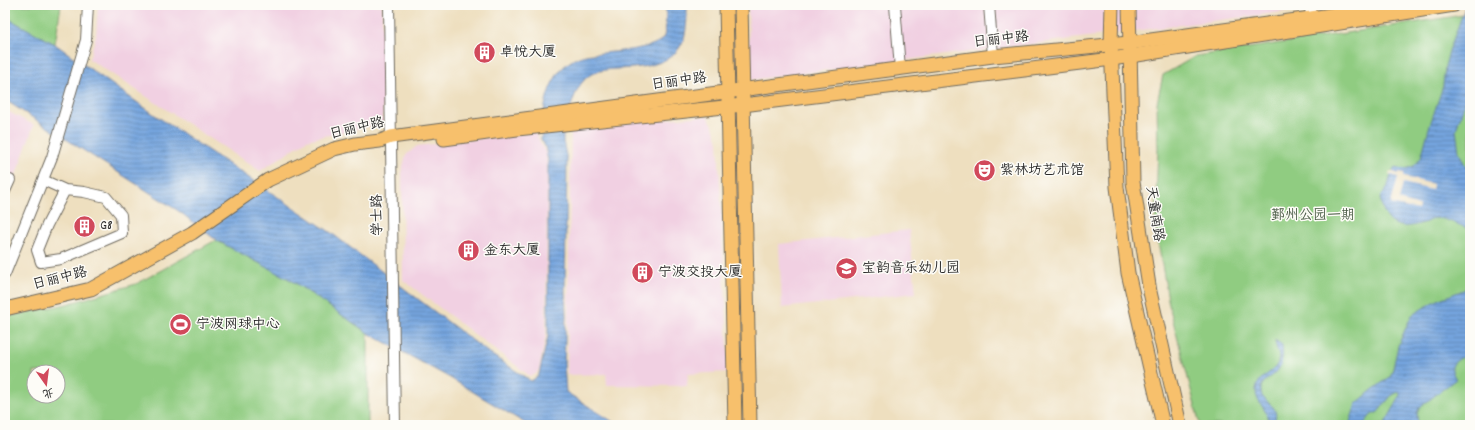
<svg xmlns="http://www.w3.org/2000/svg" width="1475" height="430" font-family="Dekko,'LXGW WenKai TC',sans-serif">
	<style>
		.built { fill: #f1d0e2 }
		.green { fill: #90cc81; stroke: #5e7c56; fill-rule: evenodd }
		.water { fill: url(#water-rules); stroke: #506884 }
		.pier { fill: #eedfbf }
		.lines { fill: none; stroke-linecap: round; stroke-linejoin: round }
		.minor-casing { stroke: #6f6a5f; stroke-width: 12 }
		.major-casing { stroke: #6f6a5f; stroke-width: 15 }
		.minor { stroke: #fff; stroke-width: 10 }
		.major { stroke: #f7c06c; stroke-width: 13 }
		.labels { text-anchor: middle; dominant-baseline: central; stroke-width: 3; stroke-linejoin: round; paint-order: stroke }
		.street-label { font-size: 14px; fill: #2b2b2b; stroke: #fdfcf7 }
		.poi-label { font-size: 14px; fill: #2b2b2b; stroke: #fdfcf7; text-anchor: start }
		.park-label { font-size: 14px; fill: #495b45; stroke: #fdfcf7 }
	</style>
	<defs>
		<pattern id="water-rules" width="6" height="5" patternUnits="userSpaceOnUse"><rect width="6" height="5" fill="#74a4de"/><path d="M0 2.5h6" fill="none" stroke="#5f86b4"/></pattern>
	</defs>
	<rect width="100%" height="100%" fill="#fdfcf7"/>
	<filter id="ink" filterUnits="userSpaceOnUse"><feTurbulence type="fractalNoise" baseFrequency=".025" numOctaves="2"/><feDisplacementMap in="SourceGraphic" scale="8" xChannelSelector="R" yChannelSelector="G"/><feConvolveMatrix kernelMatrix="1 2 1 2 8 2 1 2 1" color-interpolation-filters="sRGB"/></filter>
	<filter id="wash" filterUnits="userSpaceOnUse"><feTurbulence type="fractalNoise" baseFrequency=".012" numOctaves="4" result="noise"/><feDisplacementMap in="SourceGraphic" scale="16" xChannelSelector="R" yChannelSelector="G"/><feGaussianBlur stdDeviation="0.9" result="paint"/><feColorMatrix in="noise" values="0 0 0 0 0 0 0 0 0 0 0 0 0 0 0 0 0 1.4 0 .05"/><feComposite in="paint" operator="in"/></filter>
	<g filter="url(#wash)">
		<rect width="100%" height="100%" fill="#eedfbf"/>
		<!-- built -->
		<g class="built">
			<path d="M98,5H382L383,123L307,140L260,171L89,59L96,36Z"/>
			<path d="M748,5H1337L750,80Z"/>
			<path d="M5,110L34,125L14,180L5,181Z"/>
			<path d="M707,116L712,123L718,142L729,372L688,374L687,386L607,385L606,374L567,375L571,126Z"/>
			<path d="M535,132L546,154L547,170L546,335L539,369L536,374L530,376L403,280L402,170L406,155L417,146Z"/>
			<path d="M909,230L916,293L782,308L779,244Z"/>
		</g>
		<!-- green -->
		<g class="green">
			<path d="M5,5H61L55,44L5,17Z"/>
			<path d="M1470,14V425H1200L1169,305L1155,225L1158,149L1157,103L1163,75L1196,56Z"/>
			<path d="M216,240L291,280L368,333V425H5V317L67,304L136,284ZM34,372H58V396H34Z"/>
		</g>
		<!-- water -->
		<g class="water">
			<path d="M666,5H687C687,16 687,28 684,38C676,66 640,68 616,69C605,70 594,70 585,79C572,92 569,117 563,135V141L567,160L565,292L566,316L564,364L566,392L618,425H528L450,378L368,333L291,280L216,240L180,212L5,100V17L55,44L155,115L330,232L489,353L531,381L537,377L539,374L548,336V161L545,146L541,139C543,118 544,94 557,75C563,65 575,57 586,55C602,52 659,51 664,36C667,28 665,13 666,5Z"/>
			<path d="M1466,5H1470V86L1456,130L1459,152L1464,163L1470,170V230C1466,227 1443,218 1438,218C1433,218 1430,220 1426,222C1399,231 1385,227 1380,197C1393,185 1386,179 1395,167L1404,169L1409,168L1414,166L1421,158L1429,128L1443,86L1445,67L1449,51Z"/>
			<path d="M1470,285V354C1464,356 1450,362 1452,370C1452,373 1455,377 1456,379L1419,408L1417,414L1418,425H1384L1400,397V393L1398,392L1391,396L1378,412L1371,415L1363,425H1349L1356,404L1371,391L1390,377L1392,373L1398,346L1407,325L1412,315L1433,302L1466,289Z"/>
			<path d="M1275,340L1282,345C1283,353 1283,363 1278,370C1271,380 1257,380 1262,396C1272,408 1279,406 1274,425H1268C1270,409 1255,404 1256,390C1257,374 1278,374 1279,358C1279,353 1275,346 1275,340Z"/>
		</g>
		<!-- pier -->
		<path class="pier" d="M1390,171L1399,174V172L1404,173V177L1433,184L1432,190L1403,183L1399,200L1419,206L1418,210L1391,204L1398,177L1389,174Z"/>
	</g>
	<g filter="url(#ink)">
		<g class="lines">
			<defs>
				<g id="minor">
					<path d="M389,5L395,425"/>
					<path d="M895,5L900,69"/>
					<path d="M989,5L993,56"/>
					<path d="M1310,5L1311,18"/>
					<path d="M43,180L65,190L84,192L106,197L121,215L122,233L61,259L41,262L37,250L47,225L65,190"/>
					<path d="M5,191L10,180"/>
					<path d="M5,274L52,157L86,40L88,5"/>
				</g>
				<g id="major">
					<path d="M726,5L735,425"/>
					<path d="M741,5L750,425"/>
					<path d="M1112,5L1111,45L1117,187L1128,273L1163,425"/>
					<path d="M1129,5L1133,182L1150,292L1180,425"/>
					<path d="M444,139L517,129L743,105L1112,59L1454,5"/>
					<path d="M5,309L91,289L192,233L268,180L334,149L355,144L380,141L391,137L993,56L1129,43L1311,18L1396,5"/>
				</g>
			</defs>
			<!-- minor casing -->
			<use href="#minor" class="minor-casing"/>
			<!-- major casing -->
			<use href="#major" class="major-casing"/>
			<!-- minor -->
			<use href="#minor" class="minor"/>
			<!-- major -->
			<use href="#major" class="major"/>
		</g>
	</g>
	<!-- icons -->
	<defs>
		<symbol id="building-disc" viewBox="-11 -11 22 22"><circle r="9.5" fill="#d1495b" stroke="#fdfcf7"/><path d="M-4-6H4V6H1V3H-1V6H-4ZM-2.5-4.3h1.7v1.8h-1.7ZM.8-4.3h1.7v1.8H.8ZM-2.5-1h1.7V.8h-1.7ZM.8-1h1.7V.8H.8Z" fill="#fff"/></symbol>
		<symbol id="theatre-disc" viewBox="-11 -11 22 22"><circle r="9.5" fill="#d1495b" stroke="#fdfcf7"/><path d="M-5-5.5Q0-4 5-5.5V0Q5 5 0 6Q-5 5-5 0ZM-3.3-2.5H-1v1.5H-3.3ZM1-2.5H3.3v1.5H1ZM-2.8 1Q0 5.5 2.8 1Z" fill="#fff"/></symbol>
		<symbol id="school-disc" viewBox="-11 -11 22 22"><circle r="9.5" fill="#d1495b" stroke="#fdfcf7"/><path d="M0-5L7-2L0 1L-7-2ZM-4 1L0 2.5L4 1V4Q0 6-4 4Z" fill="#fff"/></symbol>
		<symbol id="stadium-disc" viewBox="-11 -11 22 22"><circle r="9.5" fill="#d1495b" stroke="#fdfcf7"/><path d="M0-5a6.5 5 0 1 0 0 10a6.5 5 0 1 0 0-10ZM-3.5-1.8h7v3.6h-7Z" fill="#fff"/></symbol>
	</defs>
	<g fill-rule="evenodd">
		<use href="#building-disc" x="472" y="40" width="25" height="25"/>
		<use href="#theatre-disc" x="972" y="158" width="25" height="25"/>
		<use href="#building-disc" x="72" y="214" width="25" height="25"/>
		<use href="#building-disc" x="456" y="238" width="25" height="25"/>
		<use href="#school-disc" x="834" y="256" width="25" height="25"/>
		<use href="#building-disc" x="630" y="260" width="25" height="25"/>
		<use href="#stadium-disc" x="168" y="312" width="25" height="25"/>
	</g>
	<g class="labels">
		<!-- street labels -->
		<g class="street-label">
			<text transform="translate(1001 40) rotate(-6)">日丽中路</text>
			<text transform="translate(679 82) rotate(-8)">日丽中路</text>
			<text transform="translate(357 129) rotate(-13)">日丽中路</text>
			<text transform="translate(1154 214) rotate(81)">天童南路</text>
			<text transform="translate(378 215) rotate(-91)">学士路</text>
			<text transform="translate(60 279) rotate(-14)">日丽中路</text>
		</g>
		<!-- poi labels -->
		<g class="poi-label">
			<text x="500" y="53">卓悦大厦</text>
			<text x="1000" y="171">紫林坊艺术馆</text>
			<text x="100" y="226">G8</text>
			<text x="484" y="251">金东大厦</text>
			<text x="862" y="269">宝韵音乐幼儿园</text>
			<text x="658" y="273">宁波交投大厦</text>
			<text x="196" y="325">宁波网球中心</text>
		</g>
		<!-- park labels -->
		<g class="park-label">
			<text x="1313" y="216">鄞州公园一期</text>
		</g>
	</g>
	<!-- margin -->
	<rect width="1475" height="430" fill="none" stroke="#fdfcf7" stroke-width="20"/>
	<!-- north arrow -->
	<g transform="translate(46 384) rotate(166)"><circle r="19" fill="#fdfcf7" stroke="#a9a8a5"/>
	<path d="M0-3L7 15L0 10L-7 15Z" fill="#d1495b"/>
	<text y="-6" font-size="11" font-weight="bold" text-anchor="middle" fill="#2b2b2b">北</text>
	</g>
</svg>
